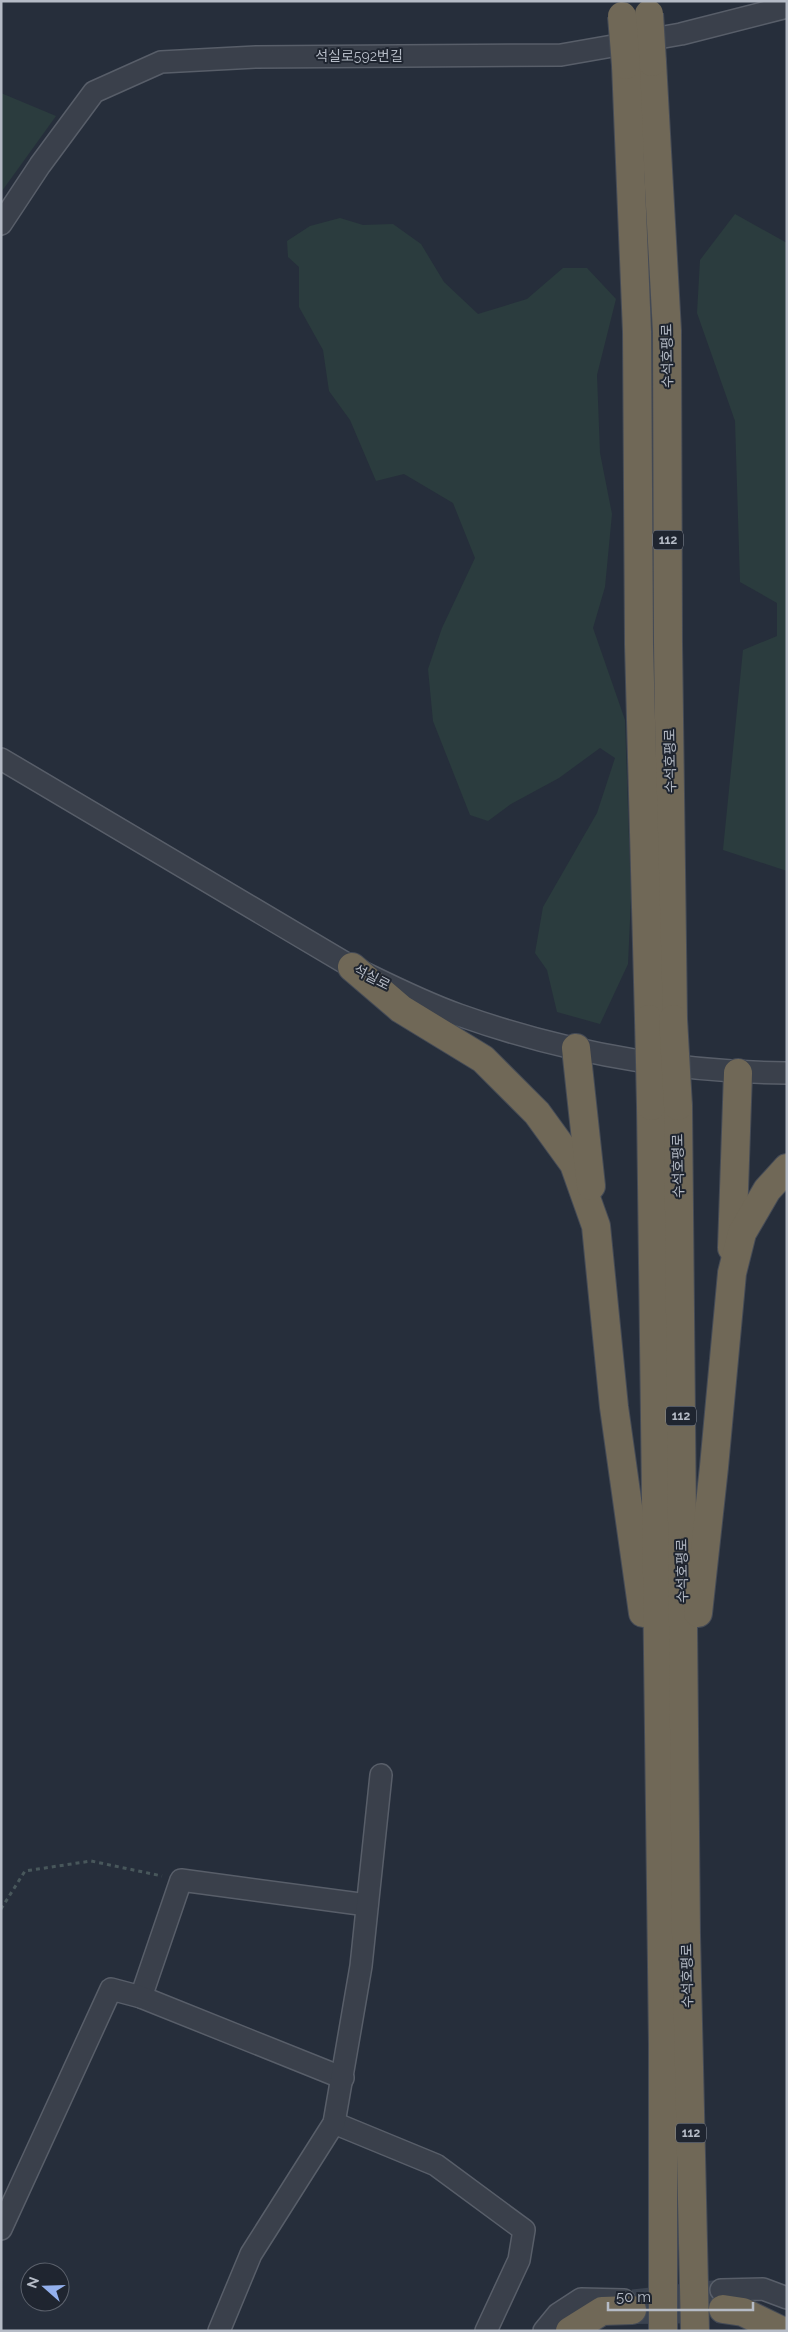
<svg xmlns="http://www.w3.org/2000/svg" width="788" height="2332" font-family="Raleway,'Noto Sans KR',sans-serif">
	<style>
		.green { fill: #2b3c3e }
		.lines { fill: none; stroke-linecap: round; stroke-linejoin: round }
		.minor-tunnel { stroke: #3b4350; stroke-width: 21; stroke-dasharray: 21 11; stroke-linecap: butt }
		.highway-tunnel { stroke: #3b4350; stroke-width: 28; stroke-dasharray: 28 14; stroke-linecap: butt }
		.minor-casing { stroke: #585e69; stroke-width: 24 }
		.highway-casing { stroke: #454b56; stroke-width: 30 }
		.path { stroke: #48575b; stroke-width: 3; stroke-dasharray: 4 4; stroke-linecap: butt }
		.minor { stroke: #3a404b; stroke-width: 21 }
		.highway { stroke: #706857; stroke-width: 28 }
		.highway-bridge-casing { stroke: #454b56; stroke-width: 30; stroke-linecap: butt }
		.highway-bridge { stroke: #706857; stroke-width: 28 }
		.labels { text-anchor: middle; dominant-baseline: central; stroke-width: 4; stroke-linejoin: round; paint-order: stroke }
		.shield { fill: #1f2530; stroke: #888e99; stroke-width: 1 }
		.shield-label { font-size: 12px; font-weight: bold; fill: #b5bbc6 }
		.street-label { font-size: 14px; fill: #b5bbc6; stroke: #1f2530 }
	</style>
	<rect width="100%" height="100%" fill="#262e3b"/>
	<!-- green -->
	<g class="green">
		<path d="M1,93L56,116L2,191H1Z"/>
		<path d="M735,214L787,243V871L723,850L743,650L777,636V603L740,582L735,421L697,313L700,260Z"/>
		<path d="M340,218L363,225L393,224L421,244L444,282L478,314L527,299L563,268H587L616,299L597,375L600,453L612,514L605,587L593,628L625,720L631,898L628,964L600,1024L557,1012L547,970L535,953L543,907L597,813L615,758L600,748L559,778L511,804L488,821L470,815L433,721L428,669L442,628L475,558L453,503L404,474L376,481L350,420L329,391L323,350L299,307V267L288,257L287,241L310,226Z"/>
	</g>
	<g class="lines">
		<!-- minor-tunnel -->
		<path class="minor-tunnel" d="M633,2300L721,2290"/>
		<!-- highway-tunnel -->
		<path class="highway-tunnel" d="M632,2310L719,2309"/>
		<defs>
			<g id="minor">
				<path d="M1,224L40,165L94,92L161,62L256,57L561,55L681,34L787,7"/>
				<path d="M1,759L352,967C387,984 422,1002 459,1015C563,1052 676,1072 787,1073"/>
				<path d="M141,1997L181,1880L367,1905"/>
				<path d="M334,2123L436,2165L524,2230L519,2260L486,2331"/>
				<path d="M1,2229L111,1989L141,1997L343,2078"/>
				<path d="M721,2290L763,2289L787,2298"/>
				<path d="M219,2331L251,2254L334,2123L361,1966L381,1775"/>
				<path d="M544,2331L558,2314L581,2299L624,2300"/>
			</g>
			<g id="highway">
				<path d="M652,62L667,331L668,643L673,1019"/>
				<path d="M626,65L637,332L639,645L649,1019"/>
				<path d="M352,967L401,1009L483,1059L537,1113L574,1164L596,1226L614,1407L643,1613"/>
				<path d="M576,1048L591,1186"/>
				<path d="M651,1106L663,2045V2331"/>
				<path d="M678,1106L686,1935L695,2331"/>
				<path d="M732,1248L738,1073"/>
				<path d="M698,1613L714,1467L732,1273L742,1233L767,1190L787,1168"/>
				<path d="M723,2309L743,2312L782,2331"/>
				<path d="M570,2331L602,2311L632,2310"/>
			</g>
		</defs>
		<!-- minor casing -->
		<use href="#minor" class="minor-casing"/>
		<!-- highway casing -->
		<use href="#highway" class="highway-casing"/>
		<!-- path -->
		<path class="path" d="M1,1909L25,1871L91,1861L162,1876"/>
		<!-- minor -->
		<use href="#minor" class="minor"/>
		<!-- highway -->
		<use href="#highway" class="highway"/>
		<defs>
			<g id="highway-bridge">
				<path d="M649,14L652,62"/>
				<path d="M622,16L626,65"/>
				<path d="M649,1019L651,1106"/>
				<path d="M673,1019L678,1106"/>
			</g>
		</defs>
		<!-- highway-bridge casing -->
		<use href="#highway-bridge" class="highway-bridge-casing"/>
		<!-- highway-bridge -->
		<use href="#highway-bridge" class="highway-bridge"/>
	</g>
	<g class="labels">
		<!-- shield labels -->
		<g class="shield">
			<rect x="653" y="530.5" width="30" height="19" rx="4"/>
			<rect x="666" y="1406.5" width="30" height="19" rx="4"/>
			<rect x="676" y="2123.5" width="30" height="19" rx="4"/>
		</g>
		<g class="shield-label">
			<text x="668" y="540">112</text>
			<text x="681" y="1416">112</text>
			<text x="691" y="2133">112</text>
		</g>
		<!-- street labels -->
		<g class="street-label">
			<text x="359" y="56">석실로592번길</text>
			<text transform="translate(667 356) rotate(-91)">수석호평로</text>
			<text transform="translate(670 761) rotate(-91)">수석호평로</text>
			<text transform="translate(372 977) rotate(27)">석실로</text>
			<text transform="translate(678 1166) rotate(-91)">수석호평로</text>
			<text transform="translate(682 1571) rotate(-91)">수석호평로</text>
			<text transform="translate(687 1976) rotate(-91)">수석호평로</text>
		</g>
	</g>
	<!-- border -->
	<rect width="788" height="2332" fill="none" stroke="#b5bbc6" stroke-width="5"/>
	<!-- north arrow -->
	<g transform="translate(45 2287) rotate(290)"><circle r="24" fill="#1f2530" stroke="#5b616c"/>
	<path d="M0-4L9 19L0 12L-9 19Z" fill="#93b0ed"/>
	<text y="-8" font-size="14" font-weight="bold" text-anchor="middle" fill="#b5bbc6">N</text>
	</g>
	<!-- scale -->
	<path d="M608 2302v8h145v-8" fill="none" stroke="#b5bbc6" stroke-width="2.5"/>
	<text x="616" y="2302" font-size="15" fill="#b5bbc6" stroke="#1f2530" stroke-width="4" paint-order="stroke">50 m</text>
</svg>
